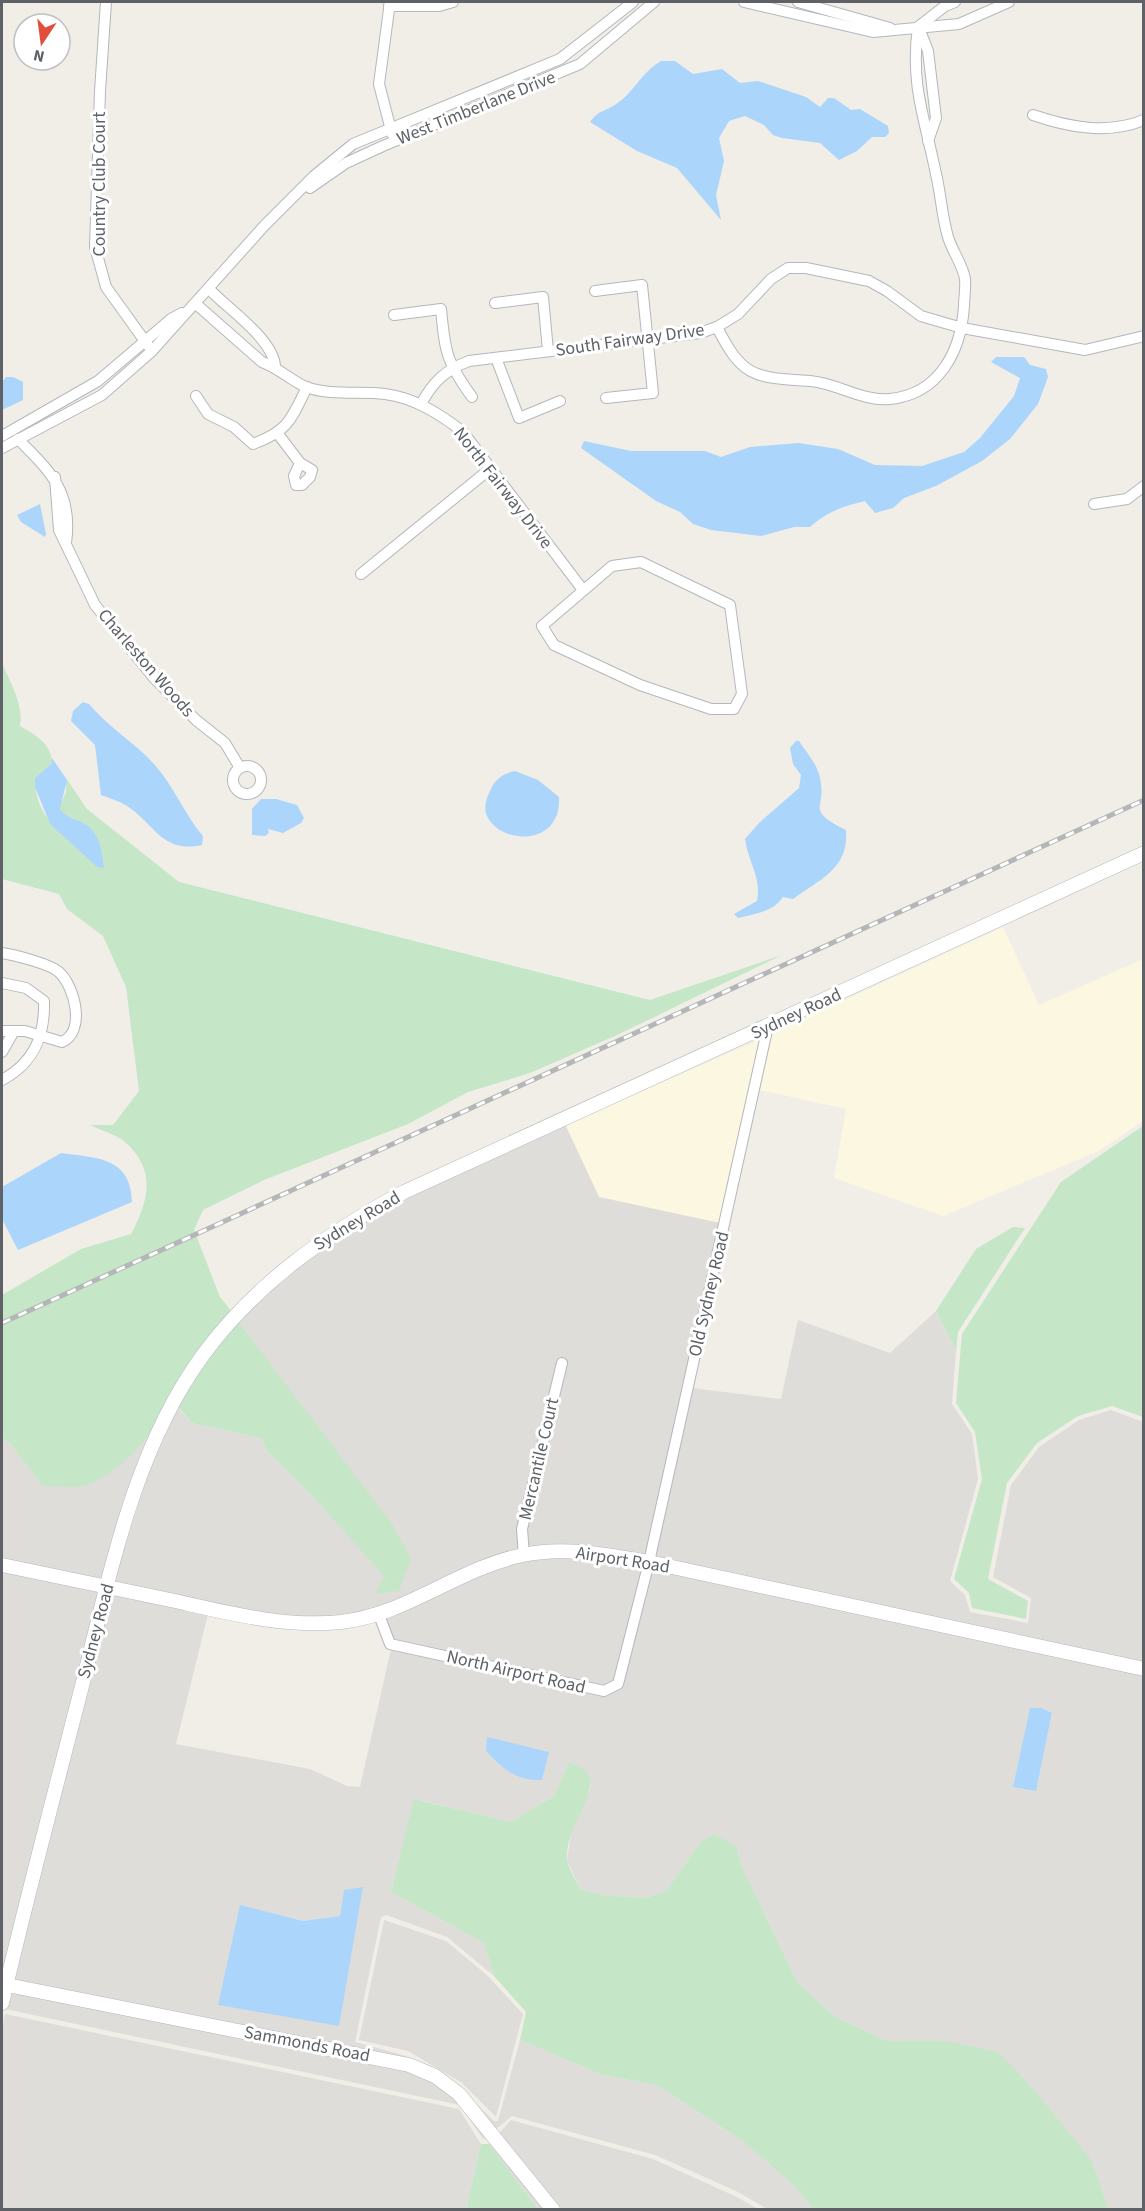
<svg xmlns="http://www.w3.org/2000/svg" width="1145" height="2211" font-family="'Source Sans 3',sans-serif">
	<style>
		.commercial { fill: #fcf7e0 }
		.industrial { fill: #dfddd9; fill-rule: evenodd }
		.green { fill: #c5e6c7 }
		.water { fill: #acd5fb }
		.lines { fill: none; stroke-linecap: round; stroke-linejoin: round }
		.minor-casing { stroke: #b4b7bb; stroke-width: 12 }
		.tertiary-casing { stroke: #b4b7bb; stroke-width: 15 }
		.minor { stroke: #fff; stroke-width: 10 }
		.tertiary { stroke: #fff; stroke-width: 14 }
		.rail-casing { stroke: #b5b6b7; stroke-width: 5 }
		.rail { stroke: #fff; stroke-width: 3; stroke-dasharray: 9; stroke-linecap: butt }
		.labels { text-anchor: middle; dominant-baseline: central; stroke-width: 6; stroke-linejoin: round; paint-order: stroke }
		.street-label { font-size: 18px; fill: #5e6267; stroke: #fff }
	</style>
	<rect width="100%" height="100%" fill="#f0eee7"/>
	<!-- commercial -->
	<g class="commercial">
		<path d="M1003,927L1039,1005L1143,959V1121L1099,1151L943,1216L834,1178L846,1109L760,1090L756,1103L771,1034Z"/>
		<path d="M761,1039L720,1223L599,1197L565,1125Z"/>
	</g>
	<!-- industrial -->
	<g class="industrial">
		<path d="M565,1124L599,1197L720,1223L646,1556L581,1545L528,1549L527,1529L567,1360L559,1357L518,1528L519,1551L378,1610L340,1617L295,1618L269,1614L113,1583L156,1449L177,1407L192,1423L261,1438L267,1451L316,1500L399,1591L279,1376L237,1320L314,1252L407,1196Z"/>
		<path d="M936,1311L956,1351L952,1404L972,1434L978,1479L950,1581L965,1595L970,1612L1028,1623L1031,1598L993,1577L1011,1485L1039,1447L1079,1420L1111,1410L1143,1422V1664L654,1558L693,1388L781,1399L798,1320L890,1353Z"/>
		<path d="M156,1429L104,1581L2,1560V1438L11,1444L42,1486Z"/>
		<path d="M580,1555L643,1566L614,1680L604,1686L393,1639L385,1617L495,1569L525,1560Z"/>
		<path d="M652,1568L1143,1675V2209H1108L1091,2161L1031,2086L998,2053L887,2041L834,2016L797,1982L742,1867L736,1846L701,1842L666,1891L646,1898L602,1895L580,1889L567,1860L571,1834L590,1789L591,1778L569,1762L554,1796L511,1822L415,1799L391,1892L484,1943L494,1976L447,1937L386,1915L381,1917L355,2042L406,2056L420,2063L12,1981L110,1593L208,1614L176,1744L310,1769L347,1786L360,1787L391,1649L606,1696L620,1688ZM1042,1708L1052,1713L1036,1790ZM344,1891L339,2026L240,1906L303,1921L340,1916Z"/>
		<path d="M2,1570L101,1591L2,1979Z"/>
		<path d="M384,1920L446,1941L488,1976L523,2014L496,2117L462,2083L408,2051L359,2040Z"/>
		<path d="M9,1991L408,2070L433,2080L456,2098L489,2138L483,2139L460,2105L5,2009Z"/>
		<path d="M5,2014L459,2109L481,2144L466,2209L2,2210V2029Z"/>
		<path d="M520,2040L602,2075L657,2085L743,2141L796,2188L813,2209H767L738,2192L655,2155L512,2116L495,2130L459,2087L494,2121H498Z"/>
		<path d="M511,2120L653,2159L737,2197L758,2209H538L489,2144Z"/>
	</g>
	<!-- green -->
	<g class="green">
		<path d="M2,663C10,682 24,705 20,726C33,733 53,745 52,763L35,778C35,824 71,839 97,867L85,824L67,818L59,808L66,792V778L87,809L179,882L650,1000L782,955L617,1035L530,1073L468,1092L408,1124L264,1180L203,1210L194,1230L220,1297L232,1312C199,1362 144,1468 84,1486C72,1489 55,1486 42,1486L11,1444L2,1438V1295L81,1249L131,1234C149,1200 157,1170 124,1141C115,1134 100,1130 90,1125H113L139,1091L126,987L103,936L67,909L59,894L2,879Z"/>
		<path d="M1143,1126V1417L1112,1406L1078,1416L1037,1443L1007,1483L988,1579L1028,1601L1026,1619L972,1608L969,1593L954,1579L982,1479L975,1432L956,1403L962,1334L1061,1182Z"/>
		<path d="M1013,1227L1025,1228L958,1332L956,1351L936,1311L976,1249Z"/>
		<path d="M237,1320L392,1524L411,1559L399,1591L376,1594L384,1576L316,1500L267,1451L261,1438L192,1423L178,1407L206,1359Z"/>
		<path d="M569,1762L583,1769L591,1778C590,1806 566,1829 567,1859C568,1868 576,1880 580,1889L602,1895L646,1898L666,1891L701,1842L714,1834L736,1846L742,1867L797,1982L834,2016L887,2041H946L998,2052L1031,2086L1092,2161L1108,2209H813L796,2188L743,2141L657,2085L602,2075L520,2040L526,2012L494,1976L484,1943L391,1892L414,1799L511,1822L554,1796Z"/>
		<path d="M481,2144H489L538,2209H466Z"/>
	</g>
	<!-- water -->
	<g class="water">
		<path d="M661,61H675L693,74L722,69L740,83L758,81L806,97L820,107L828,98H834L851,110L860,109L888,126L889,133L885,137H872L857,151L839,160L820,143L782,138L773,135L764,125L745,116L729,121L719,138L724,161L716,195L721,220L677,168L637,151L590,122C599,110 601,113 613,106C633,95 641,72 661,61Z"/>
		<path d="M996,357H1024L1030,365L1046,369L1048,377L1038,404L1010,439L982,461L936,486L904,498L893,508L875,513L865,501C843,506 827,512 810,527H794L761,536L711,530L693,524L680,512L656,501L581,448L584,441L631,451H705L721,457L750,447L799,443L838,449L875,465L922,466L964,452L980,438L1014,396L1020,378L991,362Z"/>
		<path d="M6,377H13L23,382V400L2,410V382Z"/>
		<path d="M40,504L46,534L45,537L21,522L17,515Z"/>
		<path d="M83,702L89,704C108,727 134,742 154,764C174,786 184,814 203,836L202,845C162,854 154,823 127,806C119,801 109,798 101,795L95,745L71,721L73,711Z"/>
		<path d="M796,741H799C806,752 818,765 820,778C827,810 804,809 846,830C849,869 820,879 793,899L783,897C773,912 755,914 738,918L734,914L757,901C762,878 748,862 745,839L760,822L799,788L801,775L793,764L790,748Z"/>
		<path d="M52,758L67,780L60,809C67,818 72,818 83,823C100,832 102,851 104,868L97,867L50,824L35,787V778L52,763Z"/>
		<path d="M515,771L538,780L559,797C562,847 500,845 487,816C483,807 487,797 491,789C495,779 505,773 515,771Z"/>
		<path d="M261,799H276L297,805L304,818L301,823L283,833L268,829L269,833L265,836L252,835V809Z"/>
		<path d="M61,1153C97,1158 131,1157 132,1202L18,1250L2,1219V1187Z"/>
		<path d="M1030,1708H1042L1052,1713L1036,1791L1013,1787Z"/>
		<path d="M487,1737L549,1752L542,1780C516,1781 503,1769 486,1751Z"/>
		<path d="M363,1887L339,2026L218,2005L240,1905L303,1921L340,1916L344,1890Z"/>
	</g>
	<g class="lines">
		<defs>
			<g id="minor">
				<path d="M106,2L100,91L95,247L106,287L152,351"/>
				<path d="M390,2L379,84L392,134"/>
				<path d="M744,2L873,32L959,24L1009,2"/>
				<path d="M798,2L890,28"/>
				<path d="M389,6H439L453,2"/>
				<path d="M918,27L945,6L955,2"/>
				<path d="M919,28L928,51L936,118L928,141"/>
				<path d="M1033,115C1068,127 1107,135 1144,120"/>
				<path d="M310,188L346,163L383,146L580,64L654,2"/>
				<path d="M209,289C228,309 273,339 275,366"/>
				<path d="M595,291L642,285L653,393L606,398"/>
				<path d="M495,303L543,297L548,351"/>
				<path d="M196,304L262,362C279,368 290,380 306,387C331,396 360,391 385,394C415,398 440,414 463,432L583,590"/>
				<path d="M394,315L441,309C445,352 446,361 472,397"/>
				<path d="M717,327C743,379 755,377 810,381C837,383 863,402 890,399C939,394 961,352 964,306C964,298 966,287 965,279C963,265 952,251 948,237C942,217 941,195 936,174C925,119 910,85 918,27"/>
				<path d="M496,358L519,418L560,401"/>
				<path d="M196,396L208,414L234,427L253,444C288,431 291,420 307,387"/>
				<path d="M421,404C433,382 445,370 469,361L700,333L717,327L738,314L771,279L788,268H806L869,281L887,291L921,316L962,328L1085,350L1144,336"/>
				<path d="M278,434L300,463L294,476L296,485H302L310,477L312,470L300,463"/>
				<path d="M2,436L98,381L171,319L182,313"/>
				<path d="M18,439C51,472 73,493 66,543"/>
				<path d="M2,448L102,395L152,351L264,226L314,176L353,144L560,59L633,2"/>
				<path d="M55,477L59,530L95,605L154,678L196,720L225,743L240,768"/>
				<path d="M1094,504L1127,499L1144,486"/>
				<path d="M641,562L730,605L742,694L734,709H711L640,685L554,645L542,626L612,566Z"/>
				<path d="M361,574L490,469"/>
				<circle cx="247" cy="780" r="14"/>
				<path d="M2,953C15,955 50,964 59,972C75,987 86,1031 62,1042L25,1031H2"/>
				<path d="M2,983L26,988L44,1001C45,1036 34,1063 2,1080"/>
				<path d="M2,1052L14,1031"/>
				<path d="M524,1555L522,1529L562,1363"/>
				<path d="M379,1615L390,1644L604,1691L618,1684L649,1562L768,1026"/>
			</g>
			<g id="tertiary">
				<path d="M2,1565C59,1577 117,1589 175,1601C228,1613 286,1628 341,1622C406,1615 459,1568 523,1555C565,1546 607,1555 649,1562L1144,1669"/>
				<path d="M2,1984L409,2065L435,2076L459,2094L553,2210"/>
				<path d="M2,2003C27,1897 55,1791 82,1686C110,1574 134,1449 203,1355C256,1283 326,1234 404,1192L1144,853"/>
			</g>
		</defs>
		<!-- minor casing -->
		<use href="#minor" class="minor-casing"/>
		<!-- tertiary casing -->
		<use href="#tertiary" class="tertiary-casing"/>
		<!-- minor -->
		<use href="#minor" class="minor"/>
		<!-- tertiary -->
		<use href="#tertiary" class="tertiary"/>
		<defs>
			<path id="rail" d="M2,1323L1144,800"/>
		</defs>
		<!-- rail casing -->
		<use href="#rail" class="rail-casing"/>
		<!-- rail -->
		<use href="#rail" class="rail"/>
	</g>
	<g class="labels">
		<!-- street labels -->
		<g class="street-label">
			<text transform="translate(476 108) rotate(-22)">West Timberlane Drive</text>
			<text transform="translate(99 184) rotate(-90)">Country Club Court</text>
			<text transform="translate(630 340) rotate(-8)">South Fairway Drive</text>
			<text transform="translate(503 488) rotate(52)">North Fairway Drive</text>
			<text transform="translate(146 663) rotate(49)">Charleston Woods</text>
			<text transform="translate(796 1014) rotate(-25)">Sydney Road</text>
			<text transform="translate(357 1221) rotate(-31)">Sydney Road</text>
			<text transform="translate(709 1294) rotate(-77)">Old Sydney Road</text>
			<text transform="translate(539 1459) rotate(-77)">Mercantile Court</text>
			<text transform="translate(623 1560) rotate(9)">Airport Road</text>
			<text transform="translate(96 1631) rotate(-75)">Sydney Road</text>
			<text transform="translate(516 1672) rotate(13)">North Airport Road</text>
			<text transform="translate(307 2044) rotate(11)">Sammonds Road</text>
		</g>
	</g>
	<!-- border -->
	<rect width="1145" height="2211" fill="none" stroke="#5e6267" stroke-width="6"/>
	<!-- north arrow -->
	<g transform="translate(42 42) rotate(193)"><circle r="28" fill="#ffffff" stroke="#bfc0c2" stroke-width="1.5"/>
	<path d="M0-4.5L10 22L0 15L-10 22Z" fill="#e14f3c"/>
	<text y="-9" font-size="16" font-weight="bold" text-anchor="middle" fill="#5e6267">N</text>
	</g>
</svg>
